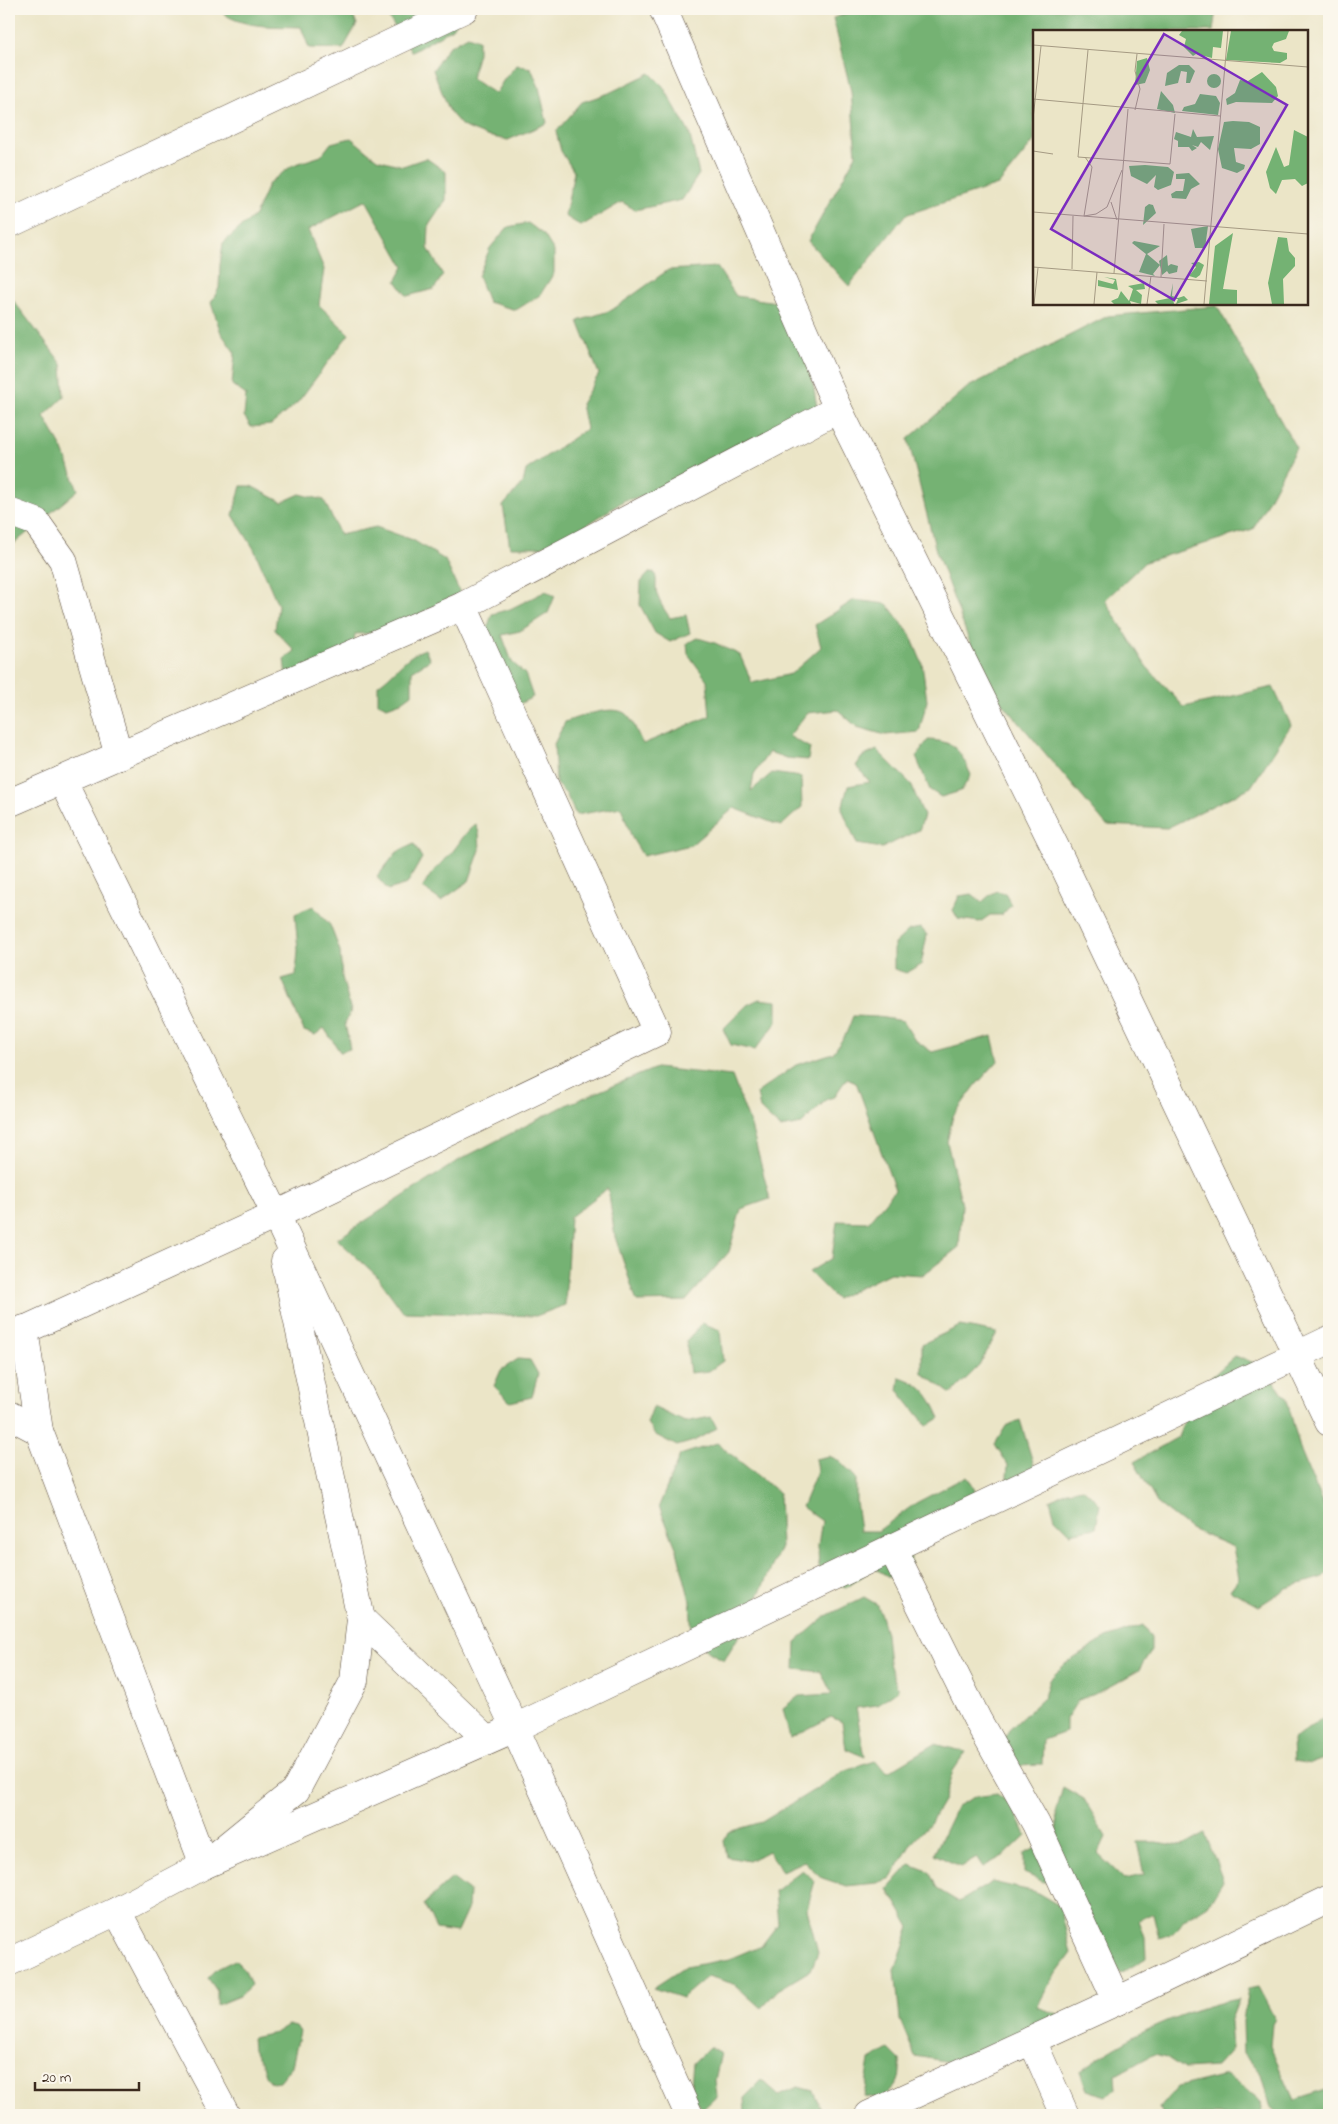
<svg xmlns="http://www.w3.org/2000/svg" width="1338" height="2124" font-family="'Indie Flower',sans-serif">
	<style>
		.forest { fill: #74b273; stroke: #586e48 }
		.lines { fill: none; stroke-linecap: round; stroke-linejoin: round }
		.minor-casing { stroke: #554637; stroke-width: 29 }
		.minor { stroke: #fff; stroke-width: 28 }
		.inset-road { fill: none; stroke: #a59a83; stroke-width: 1 }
		.view { fill: #7b2cbf; fill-opacity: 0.15; stroke: #7b2cbf; stroke-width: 2.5 }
		.inset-edge { fill: none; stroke: #3b2a1e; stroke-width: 2.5 }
	</style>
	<rect width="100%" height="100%" fill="#fbf7ec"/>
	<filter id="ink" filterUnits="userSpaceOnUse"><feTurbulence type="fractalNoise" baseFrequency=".02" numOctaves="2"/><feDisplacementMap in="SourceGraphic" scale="10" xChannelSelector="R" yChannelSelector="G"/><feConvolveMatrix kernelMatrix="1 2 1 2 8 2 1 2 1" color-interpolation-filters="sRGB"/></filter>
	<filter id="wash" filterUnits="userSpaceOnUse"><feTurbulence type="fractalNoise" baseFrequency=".0096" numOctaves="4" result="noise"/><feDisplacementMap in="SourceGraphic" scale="20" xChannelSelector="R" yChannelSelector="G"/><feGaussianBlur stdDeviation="1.12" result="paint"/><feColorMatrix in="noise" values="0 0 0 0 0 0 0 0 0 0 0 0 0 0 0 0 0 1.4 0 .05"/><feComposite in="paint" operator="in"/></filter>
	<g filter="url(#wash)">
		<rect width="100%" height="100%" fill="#ebe5c7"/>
		<!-- forest -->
		<g class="forest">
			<path d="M218,9H349L357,24L343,49L309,48L301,27C274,26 239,29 218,9Z"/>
			<path d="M354,9H469L451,29L412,52L388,17L357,15Z"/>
			<path d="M862,9H1216L1213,31H1034V141L998,185L905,215L849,286L808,241L856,155L851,91L833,18Z"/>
			<path d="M468,36L478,40V53L471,78L495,94L505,78L517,65L531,68L539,87L547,123L508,140L487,136L462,126L450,112L433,70L448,47Z"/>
			<path d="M650,73L663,86L689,132L699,174L682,200L635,210L622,202L581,226L565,216L574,172L561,151L556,132L582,102L609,93Z"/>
			<path d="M351,138L377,159L403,166L426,158L446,172V200L429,225L428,248L443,275L434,289L407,296L396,281L404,267L366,200L308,230L324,269L319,305L349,334L298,402L271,425L251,427L244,416L246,395L232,385L235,353L221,333L211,303L219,288L220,265L223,243L255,215L269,183L293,165L321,156L331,143Z"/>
			<path d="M528,223L544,235L554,251V273L540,295L516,310L488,302L478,276L490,248L508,227Z"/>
			<path d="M717,267L736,296L783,303L808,354L818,413L666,493L625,500L567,538L541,547H510L503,506L523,483L526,470L586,429L581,404L599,374L578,321L612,310L668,270Z"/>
			<path d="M9,295L62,364L64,397L44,416L63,450L78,490L9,548Z"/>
			<path d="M1217,306L1296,448L1253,529L1145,562L1105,600L1146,666L1184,707L1273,687L1291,725L1251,787L1167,828L1106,825L984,681L936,551L908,439L968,387L1108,316Z"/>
			<path d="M241,486H251L282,502L300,494L324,500L340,535L376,527L413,540L445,560L460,593L384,633L355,634L353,651L286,676L284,659L295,651L275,630L278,605L254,549L233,515Z"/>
			<path d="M654,572C657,579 656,580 656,587C656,598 664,609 670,618L686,615L690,633L670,642L655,633L640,605L641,582L649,573Z"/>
			<path d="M546,591L555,596L548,613L520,631L502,635L512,662L525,674L533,697L519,704L484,638L492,614L510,609Z"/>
			<path d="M854,600L887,604L910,634L922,663L927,701L919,732L885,735L857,727L838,710L807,713L789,736L810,748L808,760L786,758L769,752L754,774L751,791L772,773L801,777L802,807L781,826L734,808L691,845L643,856L632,838L621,807L576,815L566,794L556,784L554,744L565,722C579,717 617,702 628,716C635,724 638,736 643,744L710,716L707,680L688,654L687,643L698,638L715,643L740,655L752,683L791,674L821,647L815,625Z"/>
			<path d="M425,649L430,660L412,671V694L401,702L387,707L378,703V685C396,673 404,656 425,649Z"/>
			<path d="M928,740C956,741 960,751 971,775L961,791L941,797L930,790L916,757Z"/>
			<path d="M877,750L911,784L924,816L919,830L882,848L857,844L842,809L848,786L870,782L856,766L862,757Z"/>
			<path d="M476,824L479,833L480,850L469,881L441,901L423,888C433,867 441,866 453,851C461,841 465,832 476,824Z"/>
			<path d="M414,844L422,858L407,884L388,890L377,877L397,852Z"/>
			<path d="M997,891L1005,893L1011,905L1002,915H990L980,922L958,919L953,910L959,896L972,894L982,902L990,895Z"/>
			<path d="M313,906L330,925L340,951L342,977L351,1011L345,1023L350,1049L340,1052L324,1028L315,1035L304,1031L282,979L296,975L298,950L295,914Z"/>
			<path d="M921,928L927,935L921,965L906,973L894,969V944L909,930Z"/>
			<path d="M759,999L777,1001V1022L755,1050L731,1045L723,1029L747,1005Z"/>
			<path d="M853,1016L878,1017L903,1021L914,1039L932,1052L992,1036L998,1061L976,1085L953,1116L947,1142L962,1205L959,1247L923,1275L890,1273L836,1299L809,1272L832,1258L837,1221L868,1222L895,1190L856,1082L847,1078L834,1097L827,1099L802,1124L780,1128L760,1109L757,1093L796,1065L833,1053L846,1034Z"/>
			<path d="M656,1068L732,1076L751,1126L770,1199L741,1209L729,1252L686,1301L637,1302L615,1237L608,1188L570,1217L565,1305L536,1316L403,1312L377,1276L337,1239L461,1159L566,1105Z"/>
			<path d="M702,1323L720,1330L723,1361L709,1371L690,1373L686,1341Z"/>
			<path d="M960,1326L997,1333L979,1366L951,1394L922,1373V1344Z"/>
			<path d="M1235,1356L1260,1365L1286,1397L1301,1452L1329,1519V1571L1323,1577L1287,1588L1259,1606L1230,1590L1239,1578L1233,1547L1190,1529L1157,1503L1134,1462L1178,1437L1185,1419L1184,1402Z"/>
			<path d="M518,1359L530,1360L538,1374L532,1397L510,1402L494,1386L501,1370Z"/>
			<path d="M900,1377C924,1385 930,1396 940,1418L927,1426L898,1390Z"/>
			<path d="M653,1407L685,1422L711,1417L717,1428L694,1441L677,1446L654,1434L647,1423Z"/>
			<path d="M1020,1420L1039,1482L1006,1488L1008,1465L995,1444L1006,1426Z"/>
			<path d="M717,1443L779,1493L781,1547L742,1631L724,1660L709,1652L692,1636L690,1601L677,1550L659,1506L680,1455Z"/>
			<path d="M829,1456L840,1461L856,1478V1501L860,1531H878L916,1503L967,1476L980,1499L910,1546L911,1564L891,1578L874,1568L846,1588L819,1580L818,1545L822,1521L802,1507L817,1471L815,1459Z"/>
			<path d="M1083,1488L1100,1504L1096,1528L1070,1533L1055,1518L1050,1500L1067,1491Z"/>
			<path d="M864,1597L878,1605L886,1634L889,1663L898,1690L877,1705L856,1708L865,1757L846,1749L842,1722L831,1717L790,1738L783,1708L799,1696L832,1694L821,1672L795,1669L796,1642L826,1616Z"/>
			<path d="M1143,1625L1151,1638V1651L1138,1671L1099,1692L1078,1700L1066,1719V1732L1043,1740L1042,1765L1016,1766L996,1753L1009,1730L1044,1697L1049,1680L1065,1664L1106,1638Z"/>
			<path d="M1329,1713V1757L1310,1764L1294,1761L1293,1740Z"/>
			<path d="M935,1744L966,1752L953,1771L944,1800L931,1822L911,1844L891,1878L877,1883L846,1886L822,1878L804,1861L782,1871L768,1851L749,1861L727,1857L724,1841L728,1832L762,1822L845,1771L874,1761L888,1772Z"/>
			<path d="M1063,1787L1084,1799L1106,1837L1098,1854L1124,1879L1144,1875L1137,1842H1157L1182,1846L1205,1833L1223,1881L1208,1905L1184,1920L1174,1933L1159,1938L1153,1913L1139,1920L1145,1938L1146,1958L1120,1974L1055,1880L1044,1882L1024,1873V1854L1058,1837L1056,1813Z"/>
			<path d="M997,1794L1012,1805L1026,1835L1005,1855L983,1867L977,1858L961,1867L934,1854L957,1806L974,1797Z"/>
			<path d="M910,1864L930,1872L937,1889L959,1902L992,1882L1036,1892L1060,1906L1071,1953L1052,1979L1037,2007L1064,2016L950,2062L915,2056L900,2020L895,1970L910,1927L888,1889Z"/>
			<path d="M802,1870L815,1881L807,1909L818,1952L811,1970L778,1990L761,2008L734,1984L708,1976L682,1998L653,1988L685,1967L729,1959L762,1945L778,1924L775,1891Z"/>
			<path d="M452,1878L469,1891L468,1908L457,1932L436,1929L424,1904Z"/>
			<path d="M235,1960L245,1970L251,1985L239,1996L217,2005V1991L208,1978L217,1969Z"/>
			<path d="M1258,1987L1275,2019L1272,2024L1270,2046L1294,2100L1329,2089V2115H1279L1269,2104L1261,2074L1244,2054L1243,2021L1248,1989Z"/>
			<path d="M1239,1999L1230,2022L1232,2049L1216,2067L1184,2069L1166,2057L1154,2054L1116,2075L1117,2089L1106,2096L1087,2090L1080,2071C1121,2039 1188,2007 1239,1999Z"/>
			<path d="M288,2025L296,2027L300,2031L292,2066L280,2081L271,2082L265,2075L261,2061L253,2050L252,2038L275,2033Z"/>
			<path d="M709,2047L721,2053L715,2080L717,2096L703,2109L690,2095L693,2063Z"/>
			<path d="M889,2049L900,2060C901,2081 898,2087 880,2099L864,2096L870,2060Z"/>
			<path d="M1226,2075L1261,2102L1263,2115H1162L1159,2108L1177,2087Z"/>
			<path d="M762,2080L779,2095L798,2087L813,2091L824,2115H747L745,2114L744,2098Z"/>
		</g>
	</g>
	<g filter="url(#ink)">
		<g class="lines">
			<defs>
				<g id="minor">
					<path d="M663,9L838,409L1055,847L1329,1422"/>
					<path d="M9,224L464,9"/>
					<path d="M9,512L36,522L63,560L119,756"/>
					<path d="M62,780L276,1215L515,1728L689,2115"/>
					<path d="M9,803L463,606L838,409"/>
					<path d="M24,1329L39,1431"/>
					<path d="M9,1337L276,1215L657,1032L463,606"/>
					<path d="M9,1415L39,1431L204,1865L296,1790L354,1681L361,1619L285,1261"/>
					<path d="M892,1548L977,1719L1036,1824L1117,2001"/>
					<path d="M361,1619L487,1739"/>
					<path d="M117,1911L226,2115"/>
					<path d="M9,1962L117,1911L204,1865L515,1728L1329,1340"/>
					<path d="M1032,2040L1065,2115"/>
					<path d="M869,2115L1117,2001L1329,1899"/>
				</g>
			</defs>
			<!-- minor casing -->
			<use href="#minor" class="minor-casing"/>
			<!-- minor -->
			<use href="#minor" class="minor"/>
		</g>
	</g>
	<!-- overview -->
	<g transform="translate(1033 30)">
		<rect width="275" height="275" fill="#ebe5c7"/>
		<path d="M149,1H190L188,18L180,17L179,28L163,24L160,26L151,17L153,9L146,5ZM198,1H256L253,9L241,13L239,17L241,21L254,23V29L247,33L193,30ZM114,28L117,40L112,53L102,55L104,31ZM146,35H156L162,41L157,53H153L154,42L148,41L145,53L132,56L134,43ZM229,42L243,57L245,66L239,73L203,72L194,75L193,69L202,63L207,50L215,51ZM174 51a7 7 0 1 1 14 0a7 7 0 1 1-14 0ZM128,61L140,75L142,83L124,79ZM167,64L183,66L187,73L185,85L149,81L151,77L162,74ZM200,91L216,92L227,97V114L218,119L201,118L203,132L212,135L211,139L204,143L189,138L185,119L191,92ZM160,99L164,107L181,106L177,120L168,112L165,117L159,115L164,118L159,121L156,117H145V111L141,109L143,102L158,107ZM261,100L275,107V153L269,156L262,149L249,150L243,164L237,158L233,142L243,117L251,137L256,135ZM112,135L135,137L141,142L138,155L125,160L121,157L123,145L114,154L98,146L96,136ZM156,143L167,154L158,159L153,169L139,168L138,164L143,161H150L152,149H143V144ZM116,174L120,175L123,183L110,195L112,177ZM175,196L172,218H162L158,199ZM200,203L190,259L204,260V274H176L182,216ZM245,207L254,208L256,221L262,228V236L250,249L251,274H239L235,253ZM101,211L127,216L114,224L127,235L120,244L122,246L106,242L113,224L99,213ZM134,225L135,236L138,234L145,236L144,242L136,244L134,241L129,245L126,231ZM166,232L171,235L167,245L163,248L156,246L163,237L158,233ZM71,247L83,249L85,260L65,256V250L80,254L82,250ZM111,253L112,259L103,260L109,265L108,274L97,271L98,274H81L78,271L85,268L88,261L96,271L100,259L95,256ZM140,253L139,266L145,268L151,266L155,270L143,274L145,269H140L141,274H125L122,271L137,268Z" fill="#74b273"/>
		<path class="inset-road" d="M0,15L275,37M55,20L45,127L137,134L142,84M0,69L187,86M102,80L107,59L102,41L104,24M0,89L8,16M0,121L20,124M52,127L59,137L51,186L63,184L74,177L89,140M78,172L84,190M0,182L275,204M0,237L174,251M39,239L40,186M81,243L95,79M128,247L131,194M1,274L5,238M61,274L64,242M114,274L118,246M171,274L195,1"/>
		<path class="view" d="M131,4L254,75L141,270L18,199Z"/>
		<rect width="275" height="275" class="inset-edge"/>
	</g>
	<!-- margin -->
	<rect width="1338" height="2124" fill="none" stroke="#fbf7ec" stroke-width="30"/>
	<!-- scale -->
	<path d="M35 2082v8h104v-8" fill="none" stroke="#3b2a1e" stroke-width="2.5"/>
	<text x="42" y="2082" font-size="15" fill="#3b2a1e" stroke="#fbf7ec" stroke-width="4" paint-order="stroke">20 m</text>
</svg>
